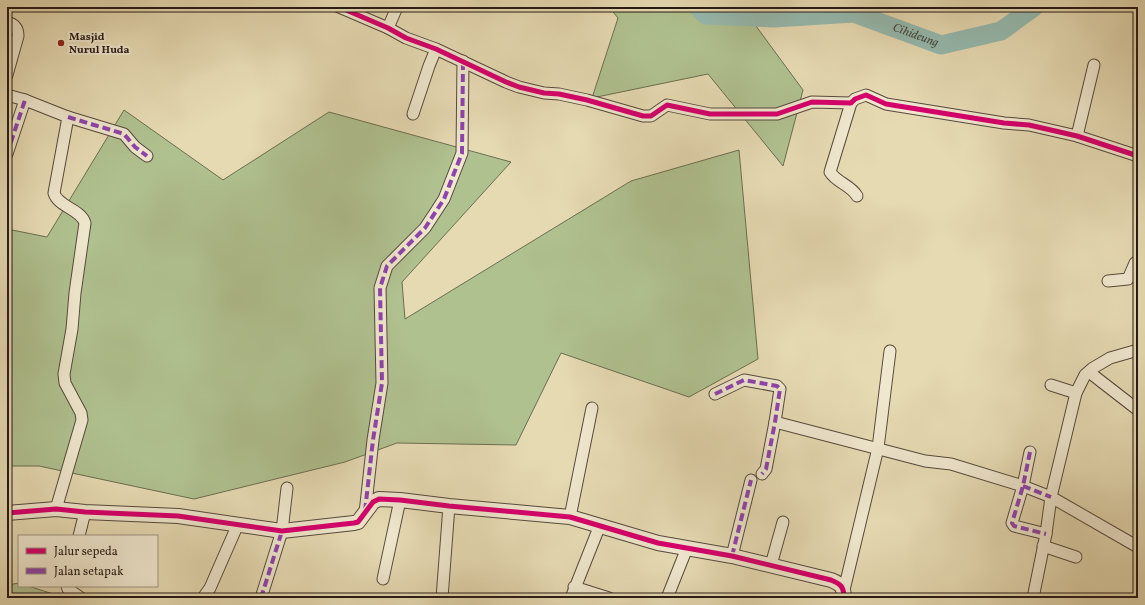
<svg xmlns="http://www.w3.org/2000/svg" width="1145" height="605" font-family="Vollkorn,serif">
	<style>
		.green { fill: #b0c190; stroke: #6b6e52 }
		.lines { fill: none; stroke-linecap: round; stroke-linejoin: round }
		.river { stroke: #96baaf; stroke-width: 19 }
		.minor-casing { stroke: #564a3c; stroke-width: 13 }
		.tertiary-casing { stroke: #564a3c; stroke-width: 16 }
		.minor { stroke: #efe7ce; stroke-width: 11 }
		.tertiary { stroke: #efe7ce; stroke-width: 14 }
		.quiet { stroke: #8e44ad; stroke-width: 4; stroke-dasharray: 8 4; stroke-linecap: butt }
		.cycleway-casing { stroke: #efe7ce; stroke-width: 8 }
		.cycleway { stroke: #d6006c; stroke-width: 5 }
		.poi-dot { fill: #8f2418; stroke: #efe7ce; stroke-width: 1.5 }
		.labels { text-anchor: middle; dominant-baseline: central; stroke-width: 4; stroke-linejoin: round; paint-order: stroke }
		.poi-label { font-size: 11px; font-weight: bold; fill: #261a14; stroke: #efe7ce; text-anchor: start }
		.water-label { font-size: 12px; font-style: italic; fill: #484a42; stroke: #efe7ce }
	</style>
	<rect width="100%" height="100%" fill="#e6dab3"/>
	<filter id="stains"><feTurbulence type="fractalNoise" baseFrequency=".005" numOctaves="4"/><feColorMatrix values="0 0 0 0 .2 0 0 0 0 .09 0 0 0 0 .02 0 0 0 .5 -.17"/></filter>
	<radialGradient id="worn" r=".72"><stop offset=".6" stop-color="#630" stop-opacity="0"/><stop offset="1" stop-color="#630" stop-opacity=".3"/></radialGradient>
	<!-- green -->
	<g class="green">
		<path d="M609,7H742L803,90L783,166L708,74L592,98L618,18Z"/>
		<path d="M124,110L223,180L329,112L511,162L402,282L405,319L631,181L739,150L758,359L689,397L561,353L516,445L397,443L345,462L194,499L39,466H7V229L47,237Z"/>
		<path d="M19,583V586H28L66,598H7V585Z"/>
	</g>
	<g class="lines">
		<!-- river -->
		<path class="river" id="s1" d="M698,7L706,15L774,18L854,13L941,45L1001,31L1034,7"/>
		<defs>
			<g id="minor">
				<path d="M339,7L388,28L406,38L436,49L506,82L519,87L544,93L559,94L587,100L643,116H651L667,105L710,114H777L812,102L851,103L855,99L866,95L886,104L1004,123L1029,125L1077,136L1138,156"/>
				<path d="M7,22C15,24 18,28 18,36L7,75"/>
				<path d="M388,28L397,7"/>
				<path d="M7,95L25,100L68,117L124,134L135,147L147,156"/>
				<path d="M851,103L830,172C837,183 851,185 857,196"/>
				<path d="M413,114L429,66L436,49"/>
				<path d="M1077,136L1094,65"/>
				<path d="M7,154L25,100"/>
				<path d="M1108,281L1128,279L1135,263L1138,261"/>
				<path d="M1089,372L1138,410"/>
				<path d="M1051,385L1076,393"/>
				<path d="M715,394L744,380L777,386L780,389L775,422L766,469L762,474"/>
				<path d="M775,422L925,461L951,464L1023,486L1051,497L1138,547"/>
				<path d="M1030,452L1023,486L1012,523L1014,526L1046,534"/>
				<path d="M56,509L82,420L81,413L65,383L64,374L72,329L75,293L85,223C81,209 58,207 54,193L68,117"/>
				<path d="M365,513L373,440L382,383L380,288L387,266L425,228L444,199L462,153L463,61"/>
				<path d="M570,517L592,408"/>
				<path d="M79,536L85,512"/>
				<path d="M1043,546L1076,557"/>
				<path d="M732,556L751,480"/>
				<path d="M771,565L783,522"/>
				<path d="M383,579L400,500"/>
				<path d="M67,586L68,589L81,598"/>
				<path d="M574,587L609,598"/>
				<path d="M844,590L878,448L890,351"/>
				<path d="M203,598L210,588L238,524"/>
				<path d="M261,598L282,531L287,488"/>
				<path d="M442,598L449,506"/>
				<path d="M571,598L600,525"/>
				<path d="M667,598L687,548"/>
				<path d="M1033,598L1046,534L1051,497L1076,393L1085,375L1093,368L1110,358L1138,350"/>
			</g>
			<path id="tertiary" d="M7,513L56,509L85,512L178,516L282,531L354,523L358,522L373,502L379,499L400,500L449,506L570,517L658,543L732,556L831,580C841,584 844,587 844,598"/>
		</defs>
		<!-- minor casing -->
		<use href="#minor" class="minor-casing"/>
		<!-- tertiary casing -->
		<use href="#tertiary" class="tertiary-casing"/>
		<!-- minor -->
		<use href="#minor" class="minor"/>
		<!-- tertiary -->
		<use href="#tertiary" class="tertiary"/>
		<!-- quiet -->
		<g class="quiet">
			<path d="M68,117L124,134L135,147L147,156"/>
			<path d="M7,154L25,100"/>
			<path d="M715,394L744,380L777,386L780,389L775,422L766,469L762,474"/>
			<path d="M1030,452L1023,486L1012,523L1014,526L1046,534"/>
			<path d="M1023,486L1051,497"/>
			<path d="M365,511L373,440L382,383L380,288L387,266L425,228L444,199L462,153L463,61"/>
			<path d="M732,556L751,480"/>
			<path d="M261,598L282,531"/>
		</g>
		<defs>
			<g id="cycleway">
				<path d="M339,7L388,28L406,38L436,49L506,82L519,87L544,93L559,94L587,100L643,116H651L667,105L710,114H777L812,102L851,103L855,99L866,95L886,104L1004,123L1029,125L1077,136L1138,156"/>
				<path d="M7,513L56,509L85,512L178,516L282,531L354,523L358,522L373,502L379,499L400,500L449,506L570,517L658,543L732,556L831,580C841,584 844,587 844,598"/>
			</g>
		</defs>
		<!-- cycleway casing -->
		<use href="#cycleway" class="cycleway-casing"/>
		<!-- cycleway -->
		<use href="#cycleway" class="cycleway"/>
	</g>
	<!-- markers -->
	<circle class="poi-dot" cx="61" cy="43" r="4"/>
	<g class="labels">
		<!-- poi labels -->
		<g class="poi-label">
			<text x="69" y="37">Masjid<tspan x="69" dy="13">Nurul Huda</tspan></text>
		</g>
		<!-- water labels -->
		<g class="water-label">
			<text stroke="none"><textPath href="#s1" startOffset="225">Cihideung</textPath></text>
		</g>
	</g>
	<!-- margin -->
	<rect width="1145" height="605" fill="none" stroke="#e6dab3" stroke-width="24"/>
	<rect x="8" y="8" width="1129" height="589" fill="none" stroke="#261a14" stroke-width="2"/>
	<rect x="12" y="12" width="1121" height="581" fill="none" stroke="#261a14"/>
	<!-- legend -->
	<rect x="18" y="535" width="140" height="52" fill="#efe7ce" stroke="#9f9584"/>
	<rect x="26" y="548" width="20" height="6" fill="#d6006c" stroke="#9f9584"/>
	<text x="54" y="555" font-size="12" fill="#261a14">Jalur sepeda</text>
	<rect x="26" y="568" width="20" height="6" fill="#8e44ad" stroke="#9f9584"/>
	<text x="54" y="575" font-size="12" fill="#261a14">Jalan setapak</text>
	<rect width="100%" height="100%" filter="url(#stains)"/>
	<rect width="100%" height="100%" fill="url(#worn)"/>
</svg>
